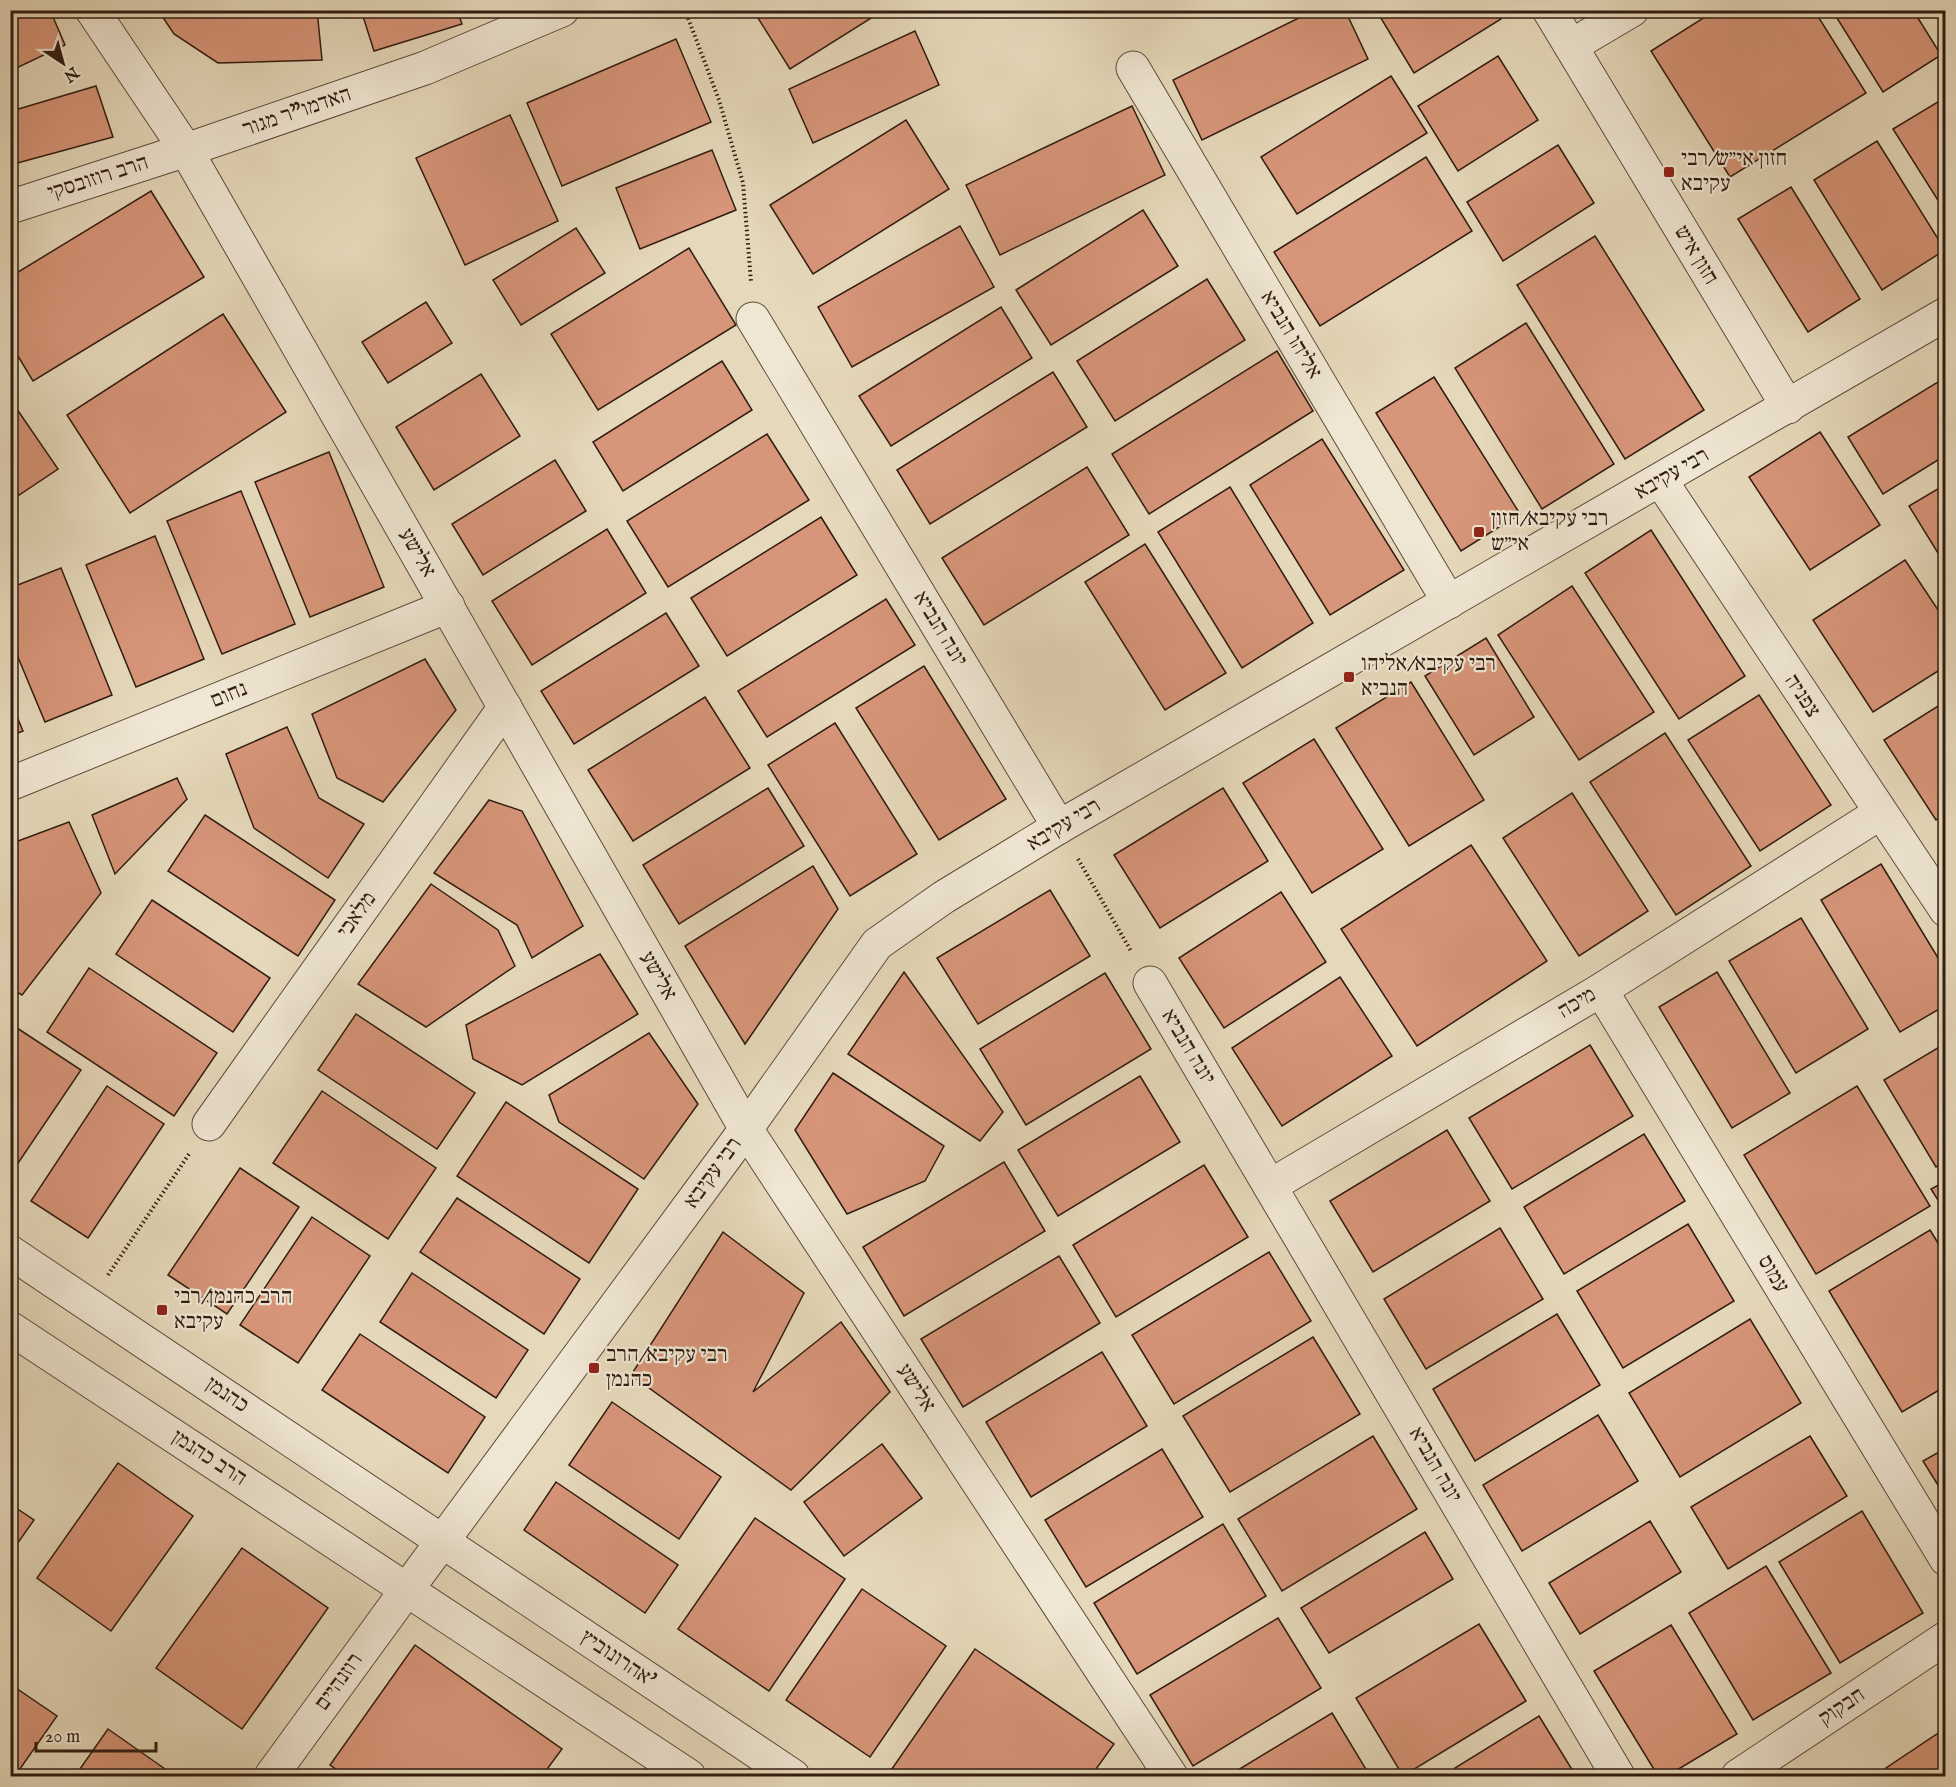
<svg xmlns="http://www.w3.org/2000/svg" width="1956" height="1787" font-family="'IM FELL English','Frank Ruhl Libre',serif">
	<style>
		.building { fill: #d79579; stroke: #311c10; stroke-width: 1.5 }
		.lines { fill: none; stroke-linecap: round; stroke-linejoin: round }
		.minor-casing { stroke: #5e4b3b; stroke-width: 35 }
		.tertiary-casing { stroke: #5e4b3b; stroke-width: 35 }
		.path { stroke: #311c10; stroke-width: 4; stroke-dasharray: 1.5 3; stroke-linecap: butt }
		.minor { stroke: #efe6d3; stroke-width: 33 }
		.tertiary { stroke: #efe6d3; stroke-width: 33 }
		.poi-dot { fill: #8f2418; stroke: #efe6d3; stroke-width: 2 }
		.labels { text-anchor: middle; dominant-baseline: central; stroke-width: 4.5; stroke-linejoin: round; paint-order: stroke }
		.street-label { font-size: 22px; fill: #311c10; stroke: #efe6d3 }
		.poi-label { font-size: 22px; fill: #311c10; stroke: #efe6d3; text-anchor: start }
	</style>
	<rect width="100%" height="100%" fill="#e6d9bb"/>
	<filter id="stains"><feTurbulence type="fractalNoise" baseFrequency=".00333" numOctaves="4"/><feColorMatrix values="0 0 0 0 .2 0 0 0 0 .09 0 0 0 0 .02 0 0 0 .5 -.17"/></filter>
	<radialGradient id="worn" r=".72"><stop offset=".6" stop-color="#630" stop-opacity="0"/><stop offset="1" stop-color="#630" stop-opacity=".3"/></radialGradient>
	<!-- building -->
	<g class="building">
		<path d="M10,10H50L65,45L10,71Z"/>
		<path d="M158,10H317L322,60L218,63L174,34Z"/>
		<path d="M361,10H457L462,24L374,51Z"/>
		<path d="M753,10H884L790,69Z"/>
		<path d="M1315,10H1345L1368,59L1202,140L1173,80Z"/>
		<path d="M1376,10H1496L1501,19L1414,73Z"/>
		<path d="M1716,10H1814L1866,93L1730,177L1651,51Z"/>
		<path d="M1832,10H1913L1941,55L1883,92Z"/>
		<path d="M1934,10H1946V28Z"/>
		<path d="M915,31L939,85L813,143L789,89Z"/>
		<path d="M676,39L711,122L562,186L527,103Z"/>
		<path d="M1498,56L1538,120L1458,171L1418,106Z"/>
		<path d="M1391,76L1427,133L1297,214L1261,157Z"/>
		<path d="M96,86L113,137L10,165V88L15,110Z"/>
		<path d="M1946,97V213L1893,129Z"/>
		<path d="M1132,106L1165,175L1000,255L966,185Z"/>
		<path d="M510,115L558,221L465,265L416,158Z"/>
		<path d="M906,120L949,189L813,274L770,205Z"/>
		<path d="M1877,141L1945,250L1882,290L1814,180Z"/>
		<path d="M1558,145L1594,203L1503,261L1467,202Z"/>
		<path d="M712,150L736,210L640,249L616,188Z"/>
		<path d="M1426,157L1472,231L1320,326L1274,252Z"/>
		<path d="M1791,187L1860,299L1808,332L1738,219Z"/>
		<path d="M151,191L204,277L33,381L10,343V277Z"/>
		<path d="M1143,210L1178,266L1051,345L1016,290Z"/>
		<path d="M960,226L994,287L852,367L818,307Z"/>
		<path d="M576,228L605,273L521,325L493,280Z"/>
		<path d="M1595,236L1704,410L1625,459L1517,285Z"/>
		<path d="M689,248L736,325L598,410L551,334Z"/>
		<path d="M1207,279L1245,340L1115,421L1077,361Z"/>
		<path d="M426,302L452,343L388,383L362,342Z"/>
		<path d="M1001,307L1032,358L891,446L859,396Z"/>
		<path d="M223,314L286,412L130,513L67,415Z"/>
		<path d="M1526,323L1614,464L1542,509L1455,368Z"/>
		<path d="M1277,351L1313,411L1149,514L1112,454Z"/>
		<path d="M722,361L752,410L623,491L593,442Z"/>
		<path d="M1053,372L1087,427L930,524L897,470Z"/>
		<path d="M481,374L520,436L434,490L396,427Z"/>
		<path d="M1434,377L1520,514L1461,551L1376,413Z"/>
		<path d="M1946,377V455L1883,494L1848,437Z"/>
		<path d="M10,399L58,469L10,501Z"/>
		<path d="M1820,432L1880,525L1810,570L1749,477Z"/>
		<path d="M767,434L809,500L668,587L627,521Z"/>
		<path d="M1322,439L1404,570L1330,615L1250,485Z"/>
		<path d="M329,452L384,587L310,617L255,482Z"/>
		<path d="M555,460L586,511L483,575L452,524Z"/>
		<path d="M1087,467L1129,535L984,625L942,558Z"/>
		<path d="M1946,484V566L1909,506Z"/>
		<path d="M1230,487L1313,623L1242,668L1158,532Z"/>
		<path d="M241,491L295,624L222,654L167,521Z"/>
		<path d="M821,517L857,575L727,656L691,598Z"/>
		<path d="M607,529L646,593L532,665L492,601Z"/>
		<path d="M1651,530L1745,676L1679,719L1585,573Z"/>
		<path d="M155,536L204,659L136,687L86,565Z"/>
		<path d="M1145,544L1226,673L1165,710L1085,582Z"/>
		<path d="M1905,560L1946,622V666L1873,712L1813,620Z"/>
		<path d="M61,568L112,695L45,722L10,638V588Z"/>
		<path d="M1572,586L1654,712L1579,760L1498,635Z"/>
		<path d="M886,599L915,645L767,737L738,691Z"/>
		<path d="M666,613L699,666L574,744L541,691Z"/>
		<path d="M1486,638L1534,717L1474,755L1425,676Z"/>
		<path d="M425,659L456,710L383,802L337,778L312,714Z"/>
		<path d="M924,666L1006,799L939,840L856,708Z"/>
		<path d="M1411,682L1484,800L1409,846L1336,728Z"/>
		<path d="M1759,695L1831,805L1760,851L1688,740Z"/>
		<path d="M705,697L750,768L633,841L588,770Z"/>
		<path d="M10,700L23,731L10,736Z"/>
		<path d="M1946,701V814L1936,820L1884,740Z"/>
		<path d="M835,723L917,854L850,896L768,765Z"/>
		<path d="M287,727L319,798L364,824L328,878L254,828L226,754Z"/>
		<path d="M1665,733L1751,866L1676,915L1590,782Z"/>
		<path d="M1314,739L1383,849L1312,893L1243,783Z"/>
		<path d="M177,778L187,799L115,874L92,815Z"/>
		<path d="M768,788L804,846L679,924L643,865Z"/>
		<path d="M1223,788L1268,861L1160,928L1114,855Z"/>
		<path d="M1572,793L1648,911L1579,956L1503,838Z"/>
		<path d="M489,800L522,811L583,926L532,958L517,925L434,873Z"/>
		<path d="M205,815L335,900L298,956L168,871Z"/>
		<path d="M69,822L101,893L22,995L10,988V844Z"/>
		<path d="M1471,845L1547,961L1417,1046L1341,929Z"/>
		<path d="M1881,864L1946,971V1005L1900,1032L1821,900Z"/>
		<path d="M813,866L838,909L745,1044L685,946Z"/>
		<path d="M431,884L498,930L515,966L426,1027L358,984Z"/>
		<path d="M1050,890L1090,956L978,1024L937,958Z"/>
		<path d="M1281,892L1326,962L1224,1028L1179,958Z"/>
		<path d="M152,900L270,978L233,1032L116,954Z"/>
		<path d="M1801,918L1868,1029L1796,1073L1729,961Z"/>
		<path d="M600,954L638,1014L522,1085L473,1059L466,1025Z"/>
		<path d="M89,968L217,1053L174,1116L47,1032Z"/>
		<path d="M904,972L1003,1112L980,1141L848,1054Z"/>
		<path d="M1717,972L1790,1093L1732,1128L1659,1007Z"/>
		<path d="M1105,973L1151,1049L1026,1125L980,1049Z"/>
		<path d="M1340,977L1392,1056L1282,1126L1232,1048Z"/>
		<path d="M356,1014L475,1093L437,1149L318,1070Z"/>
		<path d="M17,1028L81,1070L10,1175V1038Z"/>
		<path d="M649,1033L698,1104L644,1179L559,1122L549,1095Z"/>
		<path d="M1946,1043V1161L1936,1167L1884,1080Z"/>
		<path d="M1590,1045L1633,1116L1512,1189L1469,1118Z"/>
		<path d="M833,1073L944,1146L925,1181L847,1214L795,1130Z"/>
		<path d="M1140,1076L1180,1142L1058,1216L1018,1150Z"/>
		<path d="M107,1086L164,1124L88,1238L31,1201Z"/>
		<path d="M1857,1086L1930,1206L1816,1274L1744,1155Z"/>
		<path d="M322,1091L436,1168L388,1239L273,1163Z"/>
		<path d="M506,1102L638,1189L589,1263L457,1176Z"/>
		<path d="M1447,1130L1490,1201L1373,1272L1330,1201Z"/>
		<path d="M1644,1134L1685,1201L1564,1274L1524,1207Z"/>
		<path d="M1004,1162L1045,1231L904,1316L863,1247Z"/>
		<path d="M1204,1165L1248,1237L1116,1317L1073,1245Z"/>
		<path d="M240,1168L299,1207L227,1314L168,1275Z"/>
		<path d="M1946,1181V1213L1931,1189Z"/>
		<path d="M457,1198L580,1279L544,1334L420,1252Z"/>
		<path d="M312,1217L370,1256L298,1363L240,1325Z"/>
		<path d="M1688,1224L1734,1301L1623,1368L1577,1291Z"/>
		<path d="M1500,1228L1543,1299L1426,1369L1384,1299Z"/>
		<path d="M1930,1230L1946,1256V1386L1902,1412L1829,1291Z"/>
		<path d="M723,1232L804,1293L753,1392L841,1322L890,1392L791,1490L631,1375Z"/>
		<path d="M1269,1252L1311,1321L1174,1404L1132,1335Z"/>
		<path d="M1059,1256L1100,1323L963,1407L921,1339Z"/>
		<path d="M412,1273L528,1350L496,1398L380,1322Z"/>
		<path d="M1557,1314L1600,1385L1475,1461L1433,1389Z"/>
		<path d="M1750,1319L1801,1403L1680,1477L1629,1393Z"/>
		<path d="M360,1334L485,1417L448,1473L322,1390Z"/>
		<path d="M1313,1337L1360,1414L1230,1492L1183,1416Z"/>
		<path d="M1102,1352L1147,1426L1031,1497L986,1422Z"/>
		<path d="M612,1402L721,1477L679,1539L569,1465Z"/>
		<path d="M1598,1415L1638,1481L1522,1551L1483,1485Z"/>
		<path d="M1373,1436L1417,1509L1282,1591L1238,1519Z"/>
		<path d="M1810,1436L1847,1496L1728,1569L1691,1507Z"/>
		<path d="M882,1444L922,1498L844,1556L804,1502Z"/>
		<path d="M1946,1448V1498L1923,1461Z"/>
		<path d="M1162,1449L1203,1517L1086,1587L1045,1520Z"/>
		<path d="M118,1463L193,1516L111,1631L37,1578Z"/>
		<path d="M556,1482L678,1565L645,1613L524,1530Z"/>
		<path d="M10,1504L34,1520L10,1554Z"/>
		<path d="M1862,1511L1923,1613L1840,1663L1779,1562Z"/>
		<path d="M755,1518L845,1579L769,1691L678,1629Z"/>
		<path d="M1650,1521L1681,1572L1580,1634L1549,1583Z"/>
		<path d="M1223,1524L1266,1596L1137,1674L1094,1603Z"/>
		<path d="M1425,1532L1453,1579L1329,1653L1301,1608Z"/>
		<path d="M242,1548L328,1608L242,1729L156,1668Z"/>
		<path d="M1766,1566L1831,1673L1753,1720L1689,1613Z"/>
		<path d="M862,1589L946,1646L870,1757L786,1700Z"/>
		<path d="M1278,1618L1321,1688L1193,1766L1150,1695Z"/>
		<path d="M1479,1624L1526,1701L1403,1776L1356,1698Z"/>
		<path d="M1671,1625L1737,1734L1667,1776H1658L1594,1671Z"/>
		<path d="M415,1645L562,1749L542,1776H346L330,1765Z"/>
		<path d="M975,1649L1114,1744L1091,1776H887Z"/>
		<path d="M10,1684L57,1716L15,1776H10Z"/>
		<path d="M1332,1713L1370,1776H1228Z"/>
		<path d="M1539,1716L1576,1776H1460L1455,1768Z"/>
		<path d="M1946,1728V1776H1892L1886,1768Z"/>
		<path d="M108,1729L175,1776H75Z"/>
	</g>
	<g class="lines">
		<defs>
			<g id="minor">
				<path d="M92,10L186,150L425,68L562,10"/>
				<path d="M1571,46L1632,10"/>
				<path d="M1133,68L1449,602"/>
				<path d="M10,207L186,150L746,1129L1171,1776"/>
				<path d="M753,319L1059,827"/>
				<path d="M1661,481L1946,910"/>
				<path d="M10,784L448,606"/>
				<path d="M1150,983L1618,1776"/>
				<path d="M1601,990L1946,1559"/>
				<path d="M209,1124L505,707"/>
				<path d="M1270,1186L1601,990L1880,813"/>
				<path d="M271,1776L408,1588"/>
				<path d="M1738,1776L1946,1638"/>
			</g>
			<g id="tertiary">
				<path d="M1549,10L1788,407"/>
				<path d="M10,1252L793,1776"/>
				<path d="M10,1328L689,1776"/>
				<path d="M408,1588L746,1129L877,944L944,897L1059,827L1946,314"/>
			</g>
		</defs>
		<!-- minor casing -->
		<use href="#minor" class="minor-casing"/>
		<!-- tertiary casing -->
		<use href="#tertiary" class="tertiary-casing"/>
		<!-- path -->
		<g class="path">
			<path d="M685,10L719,100L743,183L751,282"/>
			<path d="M1078,859L1131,951"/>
			<path d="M108,1275L189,1154"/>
		</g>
		<!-- minor -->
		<use href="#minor" class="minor"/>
		<!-- tertiary -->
		<use href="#tertiary" class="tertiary"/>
	</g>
	<!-- markers -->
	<g class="poi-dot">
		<rect x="1663" y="166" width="12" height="12" rx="3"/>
		<rect x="1473" y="526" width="12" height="12" rx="3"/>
		<rect x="1343" y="671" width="12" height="12" rx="3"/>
		<rect x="156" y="1304" width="12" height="12" rx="3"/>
		<rect x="588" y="1362" width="12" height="12" rx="3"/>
	</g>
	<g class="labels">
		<!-- street labels -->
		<g class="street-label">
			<text transform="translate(297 112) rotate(-19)">האדמו"ר מגור</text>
			<text transform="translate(98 178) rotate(-18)">הרב רוזובסקי</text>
			<text transform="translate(1696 255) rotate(59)">חזון איש</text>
			<text transform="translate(1291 335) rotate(59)">אליהו הנביא</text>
			<text transform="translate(1672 474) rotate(-30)">רבי עקיבא</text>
			<text transform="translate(417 553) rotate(60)">אלישע</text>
			<text transform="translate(940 629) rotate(59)">יונה הנביא</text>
			<text transform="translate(229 695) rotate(-22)">נחום</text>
			<text transform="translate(1802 696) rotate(57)">צפניה</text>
			<text transform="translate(1064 825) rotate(-31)">רבי עקיבא</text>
			<text transform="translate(357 915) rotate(-55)">מלאכי</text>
			<text transform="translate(658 976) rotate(60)">אלישע</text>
			<text transform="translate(1577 1003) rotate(-31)">מיכה</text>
			<text transform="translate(1188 1047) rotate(59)">יונה הנביא</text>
			<text transform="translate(713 1173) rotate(-54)">רבי עקיבא</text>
			<text transform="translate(1773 1274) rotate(59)">עמוס</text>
			<text transform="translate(916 1388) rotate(57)">אלישע</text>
			<text transform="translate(227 1395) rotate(34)">כהנמן</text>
			<text transform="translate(209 1458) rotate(33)">הרב כהנמן</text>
			<text transform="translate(1435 1465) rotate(60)">יונה הנביא</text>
			<text transform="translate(618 1659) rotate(34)">אהרונוביץ'</text>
			<text transform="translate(339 1682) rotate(-54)">רוזנהיים</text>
			<text transform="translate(1842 1707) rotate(-34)">חבקוק</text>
		</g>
		<!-- poi labels -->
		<g class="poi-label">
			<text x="1681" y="159">חזון אי״ש/רבי<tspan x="1681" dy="25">עקיבא</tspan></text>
			<text x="1491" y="519">רבי עקיבא/חזון<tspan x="1491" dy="25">אי״ש</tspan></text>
			<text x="1361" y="664">רבי עקיבא/אליהו<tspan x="1361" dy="25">הנביא</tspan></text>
			<text x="174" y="1297">הרב כהנמן/רבי<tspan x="174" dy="25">עקיבא</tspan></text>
			<text x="606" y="1355">רבי עקיבא/הרב<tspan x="606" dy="25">כהנמן</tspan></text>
		</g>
	</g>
	<!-- margin -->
	<rect width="1956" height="1787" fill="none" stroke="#e6d9bb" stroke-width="36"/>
	<rect x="12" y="12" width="1932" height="1763" fill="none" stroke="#311c10" stroke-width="3"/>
	<rect x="18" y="18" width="1920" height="1751" fill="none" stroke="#311c10" stroke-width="1.5"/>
	<!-- north arrow -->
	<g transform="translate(63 63) rotate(144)" stroke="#efe6d3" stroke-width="4.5" paint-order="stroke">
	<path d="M0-4.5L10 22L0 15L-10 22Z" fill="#311c10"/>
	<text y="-9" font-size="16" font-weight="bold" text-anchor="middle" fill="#311c10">N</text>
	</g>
	<!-- scale -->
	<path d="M36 1742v9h120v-9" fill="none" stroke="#311c10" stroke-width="3"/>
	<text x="45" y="1742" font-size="18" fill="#311c10" stroke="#efe6d3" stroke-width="4.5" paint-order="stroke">20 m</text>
	<rect width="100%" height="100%" filter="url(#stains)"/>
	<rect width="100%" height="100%" fill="url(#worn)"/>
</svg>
